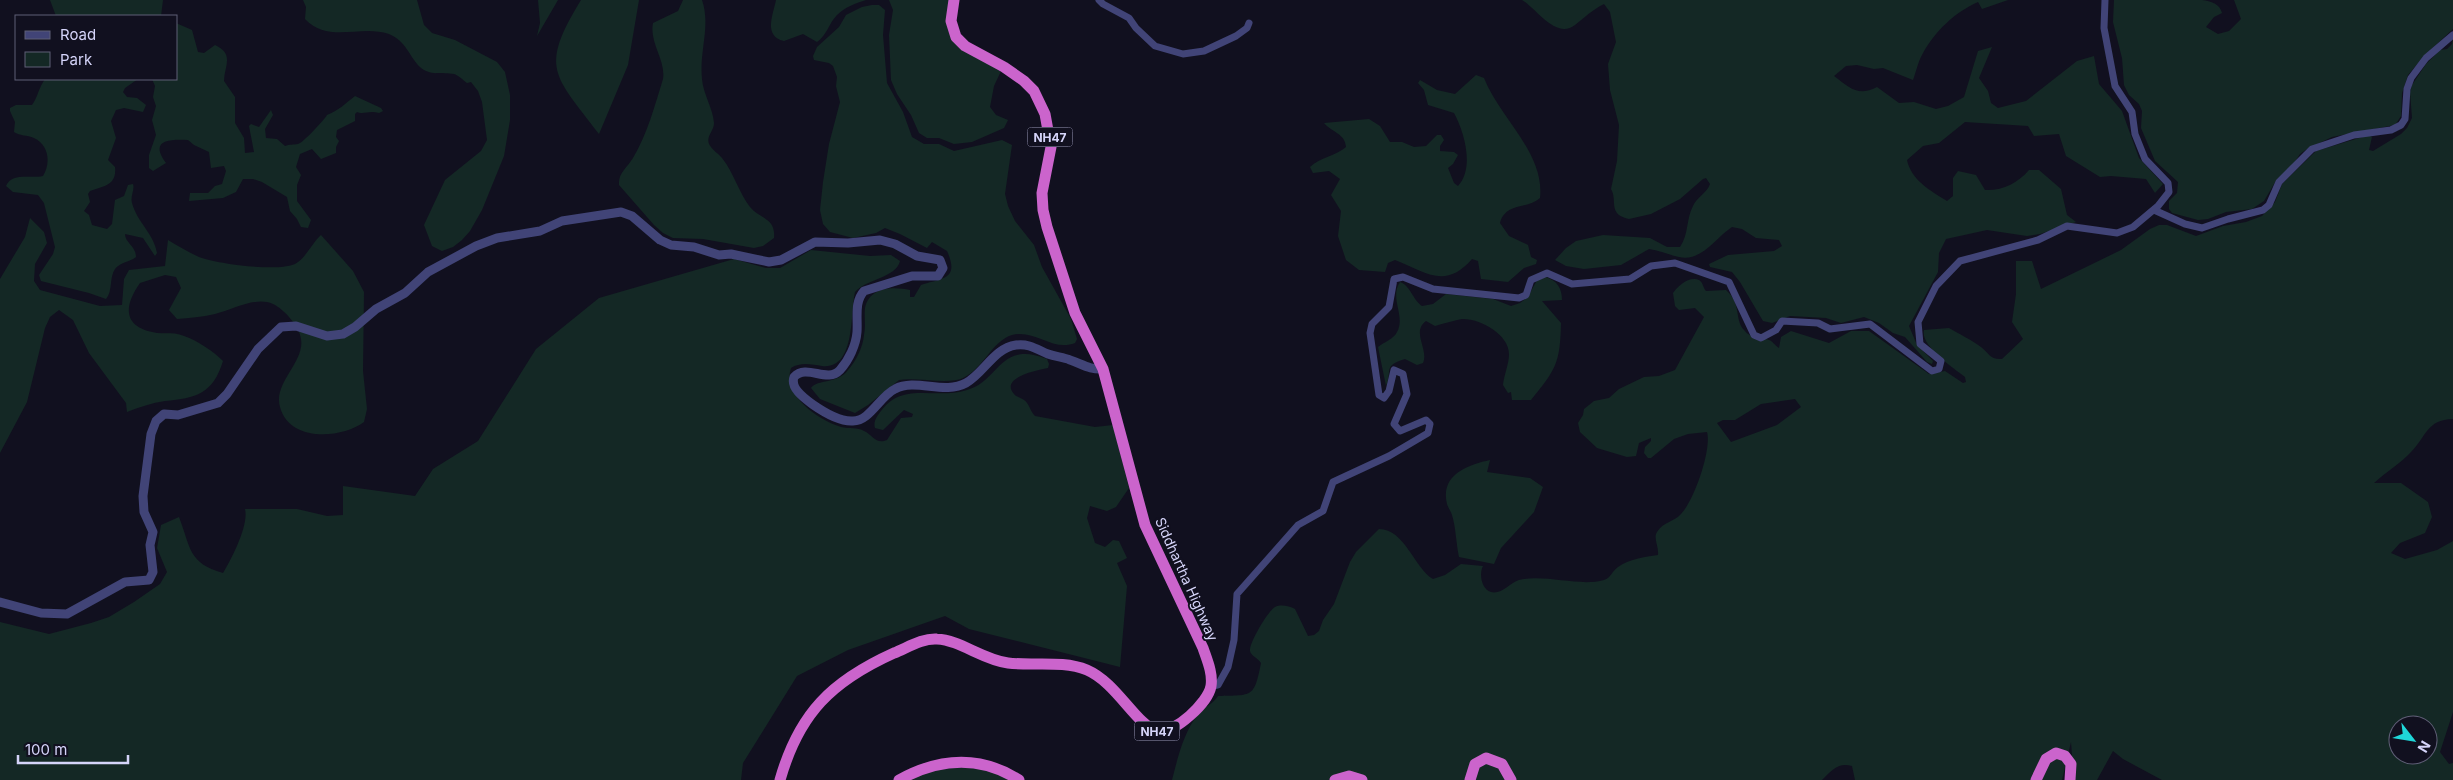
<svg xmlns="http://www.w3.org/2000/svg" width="2453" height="780" font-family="Inter,sans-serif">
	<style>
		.green { fill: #142825; fill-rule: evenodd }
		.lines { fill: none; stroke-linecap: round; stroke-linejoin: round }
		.minor { stroke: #414477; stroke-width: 7 }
		.tertiary { stroke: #414477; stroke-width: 9 }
		.trunk { stroke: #cb64cc; stroke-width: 11 }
		.labels { text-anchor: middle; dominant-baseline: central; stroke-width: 4; stroke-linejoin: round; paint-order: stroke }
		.shield { fill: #11101f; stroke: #9a99b8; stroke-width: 1 }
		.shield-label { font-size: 12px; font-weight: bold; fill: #d5d4f9 }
		.street-label { font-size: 14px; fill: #d5d4f9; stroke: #11101f }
	</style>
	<rect width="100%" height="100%" fill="#11101f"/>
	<!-- green -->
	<g class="green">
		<path d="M50,0H163L161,16H56Z"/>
		<path d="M303,0H417L424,25L432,33L455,40L497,62L505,72L510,95V120L504,156L482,210L470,231L462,240L453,247L442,251L432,246L424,225L445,180L481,151L487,140L482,102L478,91L471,82L467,83C463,80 458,75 454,74C443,72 429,76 420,67C409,56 406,41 389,34C360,24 329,44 305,19L306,7Z"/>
		<path d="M538,0H558L537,36L540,23Z"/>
		<path d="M581,0H639L628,65L599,134C554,74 539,69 581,0Z"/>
		<path d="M683,0H702C711,26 699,51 702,79C703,94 713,108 714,123C714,131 706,136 709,144C712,150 718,153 722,158C734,173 739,193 750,207C760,219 776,218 774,238L763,246L754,248L703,239L673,238L663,233L654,225L619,185C618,173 627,168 633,158C647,135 655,105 663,79C666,60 649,43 653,23L678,11Z"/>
		<path d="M776,0H866C856,3 845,7 837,15C829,23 827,35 817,42L803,34L784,41C763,36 773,15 776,0Z"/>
		<path d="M889,0H952L948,24L1001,71L994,86L990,107L996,115L1008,120L1004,128L972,142L954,144L939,138H927L919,133L911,115L897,94L891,80L889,35L893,10Z"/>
		<path d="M1522,0H2008L1982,9L1978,2C1955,12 1934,32 1922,55C1918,62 1916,72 1913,80L1883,68L1874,69L1857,65L1846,66L1834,76C1850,88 1858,97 1877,87L1899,103L1914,102L1936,109L1948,106L1964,97L1978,51L1992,47L1979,78L1988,91L1991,103L1998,108L2026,101L2077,61L2094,56L2099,84L2122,111L2139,158L2163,184L2155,193L2146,179L2111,176L2100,177L2066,156L2059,134L2034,136L2028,126L1965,122L1939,143L1923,146L1907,160C1911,180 1931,191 1947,201L1953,196V178L1958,171L1976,175L1985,190C2002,191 2018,183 2029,170H2039L2061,189L2067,215L2076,222L2040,234L2027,236L1987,230L1946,239L1939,253L1938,272L1909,326L1917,345L1933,361L1932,364L1927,362L1905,337L1893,333L1879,323L1864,317L1841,323L1826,318L1790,316L1772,323L1763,321L1740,282L1732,272L1710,267L1709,264L1728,255L1774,251L1782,246L1779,240L1756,238L1742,229L1732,227C1715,238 1702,262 1679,257C1669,255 1659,250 1649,249L1621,265L1584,269L1566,266L1555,260L1566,248L1576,241L1603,235L1650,238L1667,247H1680C1689,234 1686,219 1693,206C1697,197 1707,193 1710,184L1706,178L1703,179L1680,199L1651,214L1629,219C1607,214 1618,201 1611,189L1617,161L1619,125L1610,90L1608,64L1616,42L1610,12L1604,4C1592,10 1585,17 1575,25C1556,40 1536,8 1522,0Z"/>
		<path d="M2114,0H2202C2211,1 2220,4 2222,13L2214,17L2206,27L2218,34L2229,31L2241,19L2234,0H2453V29L2425,55L2408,75L2402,93L2401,116L2395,125L2332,137L2307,149L2300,154L2292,166L2277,179L2264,201L2252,209L2226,212L2208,219L2198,220L2172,213L2169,209V201L2177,193L2178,182L2155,161L2141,128L2142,111L2139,104L2129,95L2124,85L2122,58L2113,22Z"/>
		<path d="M872,5H879L885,10L883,35L887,83L903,112L912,137L924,144H939L954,151L1002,140L1012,145L1005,194L1008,206L1015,221L1034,245L1042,267L1071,319L1077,339L1075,343C1053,352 1035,329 1012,335C992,341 983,369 963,378C948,385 917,377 899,380L868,405L855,413L820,399L811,388C817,379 838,384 848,370C856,361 863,347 864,335C866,326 864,317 865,308C869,287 893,286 910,290V297H914L921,285C942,278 960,280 947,251L932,242L927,248L900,234L885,228L876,233L853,238L830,232L823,224L820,210L823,182L829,144L840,102L836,86L837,77L833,66L829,63L814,60L813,56L817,47L839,27L846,15L862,7Z"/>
		<path d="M176,23L192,30L198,52L204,53L215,45C235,54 224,67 224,81L235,97V123L244,138L245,153L254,152L249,126L251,124L259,127L271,110L273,115L265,129L266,138L277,139L285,146C290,144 293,145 298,144C303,143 324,120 327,115C338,111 346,103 355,96L381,108L383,111L379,113C368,110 364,115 357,112L355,114V121L337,130L336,137L339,141L336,147V153L321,159L312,149L300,154L296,167L301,175L297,185V201L311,220L308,228L301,227L297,219L290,211L287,197L262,182L253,179H243L236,192L223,198L189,201L190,193H208L215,186L222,184L226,171L224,166L211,168L209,152L194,145L188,140C169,139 149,140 166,163L153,171L149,168V155L156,135L152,120L156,106L153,97L155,86L152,79H176Z"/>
		<path d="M2453,38V419C2426,420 2427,436 2411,452C2401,463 2386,472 2374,483H2401L2428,502L2432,517L2425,533L2400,543L2391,553L2405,559L2437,550L2453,541V712L2440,752L2449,764L2453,763V780H2162L2123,759L2113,751L2097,780H2074L2071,742L2062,780H1855L1852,766C1838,762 1831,771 1822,780H1172C1178,757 1183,734 1198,714C1204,707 1212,705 1218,696C1253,695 1254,698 1261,663C1258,658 1251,656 1250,651C1249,643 1268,611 1275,607C1281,604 1289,606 1295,609L1308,636L1314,635L1319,631L1323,620L1334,604L1350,562L1356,552L1379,529C1405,529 1414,568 1433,579L1445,575L1461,564L1483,566C1479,573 1481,589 1491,592C1501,595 1510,583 1519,580C1545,574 1580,587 1604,580C1611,578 1612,571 1618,567C1629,559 1645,557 1658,555C1659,547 1653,538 1657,532C1663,522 1674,522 1681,514C1694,501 1712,449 1707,432L1688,434L1674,439L1651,458H1648L1644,453L1645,447L1651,441V438L1639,443L1636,456L1627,457L1597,448L1580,432L1578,423L1583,415L1584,409L1594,401L1609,398L1619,389L1644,377L1659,376L1675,370L1704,317L1695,308L1679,310L1675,306L1673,293C1678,286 1689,276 1699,280C1703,282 1703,288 1706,291L1726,290C1742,304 1734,319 1744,330C1751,339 1760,337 1769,340C1773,341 1775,346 1779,348L1781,337L1791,331L1829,343L1851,331H1869L1929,374L1945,371L1963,383L1966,382L1965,377C1954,368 1920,346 1924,330L1949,328C1959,334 1972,340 1981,347C1989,353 1990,360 2002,359L2023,339L2012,322L2016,294V261H2032L2041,289L2121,250L2150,229L2159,225H2167L2196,236L2223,226L2246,222L2262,216L2275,202L2282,184L2316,151L2369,135L2372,137L2369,150L2373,151L2401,134L2407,128L2412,118L2410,92L2412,85L2426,64L2440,50L2447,49L2452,44ZM1795,399L1801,407L1777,425L1731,442L1717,423L1723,420H1735L1761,404ZM2398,725H2428V755H2398Z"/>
		<path d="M1476,75L1484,78C1499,117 1545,153 1540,198C1526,210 1506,202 1500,223L1509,236L1528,245L1531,257L1537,260L1536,264L1524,268L1508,282L1481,279L1478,261L1472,259C1445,290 1426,272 1395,260L1388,263L1385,272L1359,270L1346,260L1338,236L1341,211L1331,195L1340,179L1329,171L1313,173L1310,167C1320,157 1336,156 1346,147C1345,133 1331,132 1324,123L1369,119L1380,126L1390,142H1402L1414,147L1426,146L1437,135H1441L1444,140L1440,146V151L1454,152L1458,155L1453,164L1448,168L1454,183L1458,186C1475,168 1464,131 1454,113L1428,105L1424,90L1418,83L1420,80L1437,90L1455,94Z"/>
		<path d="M45,79H138L125,88L123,92L127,97L137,98L146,105L143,112L124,108L116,110L111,121L116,138L108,160L115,167C117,186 103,186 90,191L88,194L90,202L84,211L89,215L92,225L107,229L112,224L115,200L124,196L128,185L133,184C135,190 130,196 132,203C137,222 154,234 157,253L155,256L143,238L125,234C125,243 136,246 136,257C130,262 120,262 115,269C109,278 113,291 106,299L89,293L41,281L39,275L53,254L55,247L44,203L38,195L13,192L6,186C12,172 30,179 43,176C51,163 49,145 34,138C27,135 20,136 14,132L15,122L10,111V108L16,105H32C38,97 38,89 45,79Z"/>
		<path d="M30,218L44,232L47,243L35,264L34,281L40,290L100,306L122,305L124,279L129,270L165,266L168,240C178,246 188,252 199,257C217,264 278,272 295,264C306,258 312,243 321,235L353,271L364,292L363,371L367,409L364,422C341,439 289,442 280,407C273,383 305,362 301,339C300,327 284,309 273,304C255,296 233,310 215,314C202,317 189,318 177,319L169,310L181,288L176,277L165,275L140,283C123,307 123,328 157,333C166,334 175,332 184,336C198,341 213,351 223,361C213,394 196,398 165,401C152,403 139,407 127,412L126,403L89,353L73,320L59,310L50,317L45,328L27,402L0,453V279L25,237Z"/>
		<path d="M811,250L870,256L891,255L900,261C896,278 866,279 855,292C850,313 856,370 822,366C811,364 800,362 791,368C782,395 818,420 841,427C849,429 858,427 864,431C873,435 876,445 887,440L901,418L912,417L913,414L904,410L883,430L875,428C873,422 877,416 881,411C903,381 935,400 967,390C1000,381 999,340 1047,359L1049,364L1048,368C1039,370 999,377 1014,394C1017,398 1024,398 1027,403C1030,407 1031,412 1035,416L1095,427L1113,425L1129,488L1116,507L1107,511L1090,506L1087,518L1095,543L1105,547L1113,540L1119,541L1127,558L1117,563L1127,586L1120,667L969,629L945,616L848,650L797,676L743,763L741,780H0V622L49,634L91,623L109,617L134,602L160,584L167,572L157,548L161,525L179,517C191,548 188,563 223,573C232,558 249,525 245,509H297L327,516L343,515V486L415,496L433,469L478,441L536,349L599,298L734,259L766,268H780Z"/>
		<path d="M1546,277C1557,281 1562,288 1562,300L1542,301L1561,323C1560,364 1556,369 1531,400H1512L1511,392L1508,393L1503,385C1504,375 1509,364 1509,354C1509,334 1479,318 1462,319C1456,320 1441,324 1435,326L1426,321C1411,332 1429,349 1423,363L1417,365L1405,359C1382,366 1393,370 1386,386L1378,347C1384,342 1394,339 1397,332C1406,316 1389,298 1400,282C1410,285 1413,300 1422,306L1433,304L1446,294L1493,299L1511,306L1520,303L1528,297L1537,280Z"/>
		<path d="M1490,460L1487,472L1530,478L1543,487L1534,512L1501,548L1494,564L1459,557C1456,543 1456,528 1452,515C1451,511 1448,508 1447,504C1440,475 1467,465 1490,460Z"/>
		<path d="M964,759L1014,780H898Z"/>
	</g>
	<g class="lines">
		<!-- minor -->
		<g class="minor">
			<path d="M1099,0L1103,4L1129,18L1136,28L1155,46L1183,54L1204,51L1236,36L1247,28L1249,23"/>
			<path d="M2154,210L2185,224L2202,228L2228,219L2263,210L2269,205L2279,182L2312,149L2354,135L2391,130L2401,125L2405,119L2407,89L2411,78L2426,58L2453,35"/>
			<path d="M1211,687L1218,685L1228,667L1234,640L1237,594L1298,525L1323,511L1333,482L1389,456L1428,433L1430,424L1426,420L1400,431L1394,424L1407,394L1403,374L1394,370L1389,391L1384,398L1379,395L1370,333L1372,324L1389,307L1394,279L1403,277L1433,289L1519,298L1526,295L1531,280L1547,273L1572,284L1630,279L1651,266L1675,263L1729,282L1754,335L1761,338L1776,330L1782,321L1818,323L1830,329L1870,324L1932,371L1939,369L1941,361L1920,344L1918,322L1936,286L1960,261L2038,240L2067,226L2117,233L2133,227L2158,206L2169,192L2168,183L2145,159L2135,134L2132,112L2115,86L2104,28L2105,0"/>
		</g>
		<!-- tertiary -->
		<path class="tertiary" d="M0,602L41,613L67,614L125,582L149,580L153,572L150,545L153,532L144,512L143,496L151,434L156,421L164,414L178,415L218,403L227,394L258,349L281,327L296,326L327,336L343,334L355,327L376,309L405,293L428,272L476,246L497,238L540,231L562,221L621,212L632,216L660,240L671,245L694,247L719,255L731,254L769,262L781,260L815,242L848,243L880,240L895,244L917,256L940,260L943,268L938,276H912L864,291C854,302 858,318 857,332C856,345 849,360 840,370C827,384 807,363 794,377C790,388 804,398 812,404C822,411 840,422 853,421C870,421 880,396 895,389C916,378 944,395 966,383C984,373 994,348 1016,345C1029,343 1038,350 1048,354C1056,357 1063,357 1070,360C1082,364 1090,370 1103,369"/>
		<!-- trunk -->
		<g class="trunk">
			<path d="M780,780C799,713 832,681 894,653C907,648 922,638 937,639C960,640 983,660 1008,663C1033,666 1063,660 1087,670C1117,683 1135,724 1158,732C1175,733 1208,703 1211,686C1213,673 1207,660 1203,648L1145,525L1103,369L1075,313L1047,227L1043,210L1042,193L1051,147L1045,114L1034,91L1024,81L1004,67L965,46L956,37L951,21L954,0"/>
			<path d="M899,780C939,758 980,755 1019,780"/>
			<path d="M1335,780L1349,776L1362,780"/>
			<path d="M1470,780L1475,764L1486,758L1502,764L1511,780"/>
			<path d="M2036,780L2046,759L2056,753L2065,756L2071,764L2070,780"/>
		</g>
	</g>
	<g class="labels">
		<!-- shield labels -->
		<g class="shield">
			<rect x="1027.5" y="127.5" width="45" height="19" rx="4"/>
			<rect x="1134.5" y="721.5" width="45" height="19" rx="4"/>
		</g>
		<g class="shield-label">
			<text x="1050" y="137">NH47</text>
			<text x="1157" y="731">NH47</text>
		</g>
		<!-- street labels -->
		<g class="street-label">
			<text transform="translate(1187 579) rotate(66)">Siddhartha Highway</text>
		</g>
	</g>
	<!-- legend -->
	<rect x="15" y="15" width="162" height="65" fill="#11101f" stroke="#5f5e76"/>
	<rect x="25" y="31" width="25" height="8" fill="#414477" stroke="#5f5e76"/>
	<text x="60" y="40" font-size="15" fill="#d5d4f9">Road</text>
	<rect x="25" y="52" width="25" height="15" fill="#142825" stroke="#5f5e76"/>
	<text x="60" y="65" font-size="15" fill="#d5d4f9">Park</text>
	<!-- north arrow -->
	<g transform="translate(2413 740) rotate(121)"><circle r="24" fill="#11101f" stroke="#5f5e76"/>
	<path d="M0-4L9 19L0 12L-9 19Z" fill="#1fd7d9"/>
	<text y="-8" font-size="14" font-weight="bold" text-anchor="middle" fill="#d5d4f9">N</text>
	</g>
	<!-- scale -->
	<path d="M18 755v8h110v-8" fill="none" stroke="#d5d4f9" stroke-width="2.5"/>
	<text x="25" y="755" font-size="15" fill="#d5d4f9" stroke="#11101f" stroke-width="4" paint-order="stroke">100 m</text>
</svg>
